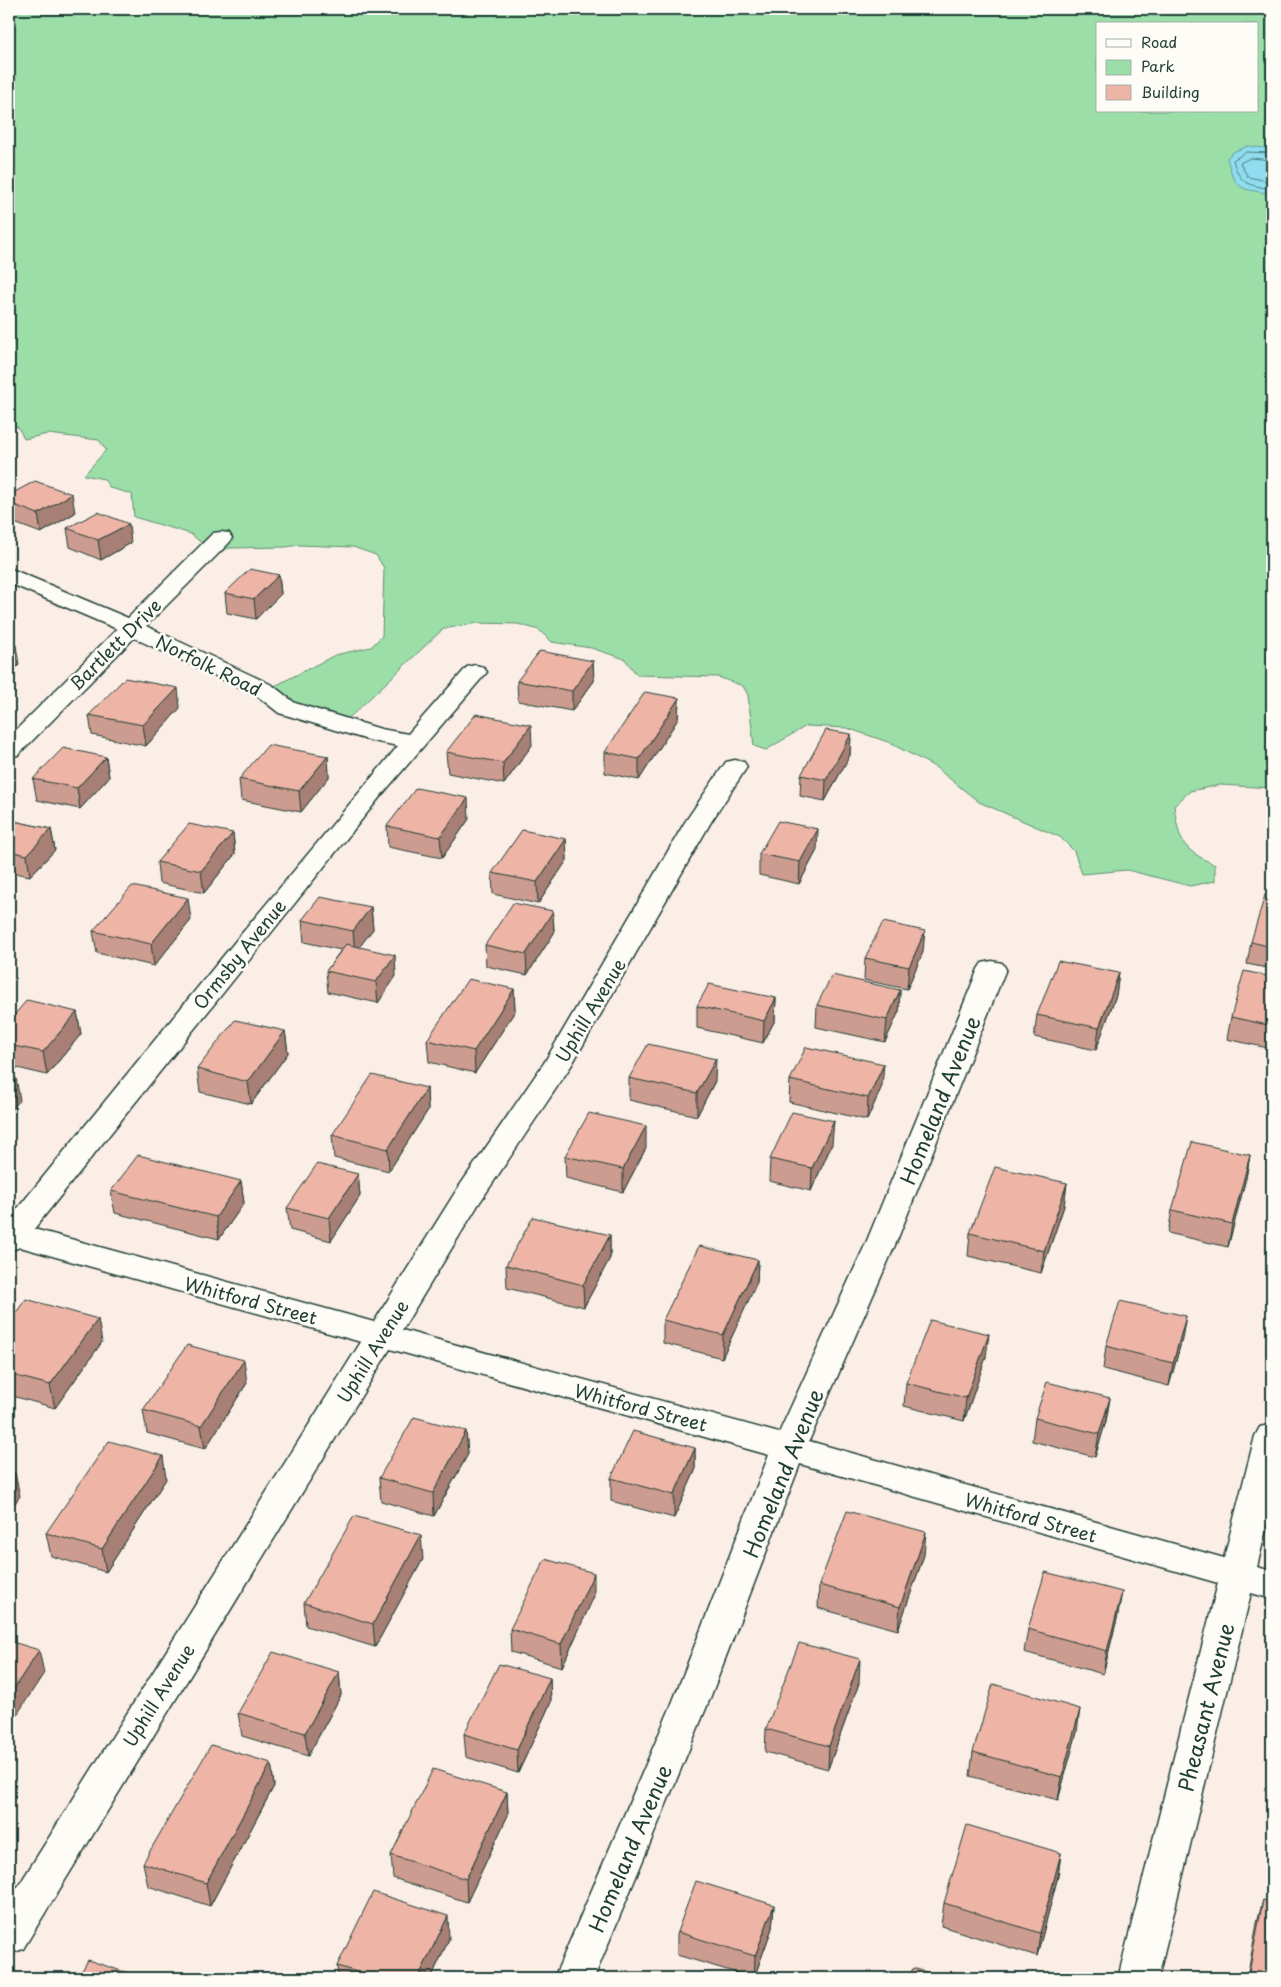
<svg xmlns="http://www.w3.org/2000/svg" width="1281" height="1987" font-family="'Playpen Sans',sans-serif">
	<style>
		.green { fill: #9cdea8; stroke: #5e8e6e; fill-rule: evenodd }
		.water { fill: #90ddf0; stroke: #639da5 }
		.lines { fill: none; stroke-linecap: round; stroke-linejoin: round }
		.shore { stroke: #4c7d7f; stroke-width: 1 }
		.minor-casing { stroke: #1f3d34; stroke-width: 3 }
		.minor { fill: #fdfcf7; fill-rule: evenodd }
		.wall { fill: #cd9c90; stroke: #1f3d34 }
		.shaded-wall { fill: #a77f75; stroke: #1f3d34 }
		.building { fill: #eeb5a7; stroke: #1f3d34 }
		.labels { text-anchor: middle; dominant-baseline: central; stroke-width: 5; stroke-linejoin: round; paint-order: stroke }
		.street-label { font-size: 18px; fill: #1f3d34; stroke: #fdfcf7 }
		.near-street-label { font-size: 21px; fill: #1f3d34; stroke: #fdfcf7 }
	</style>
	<rect width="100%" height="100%" fill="#faeee7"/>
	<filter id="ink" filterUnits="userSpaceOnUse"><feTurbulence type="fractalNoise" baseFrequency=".02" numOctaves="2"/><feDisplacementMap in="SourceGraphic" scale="10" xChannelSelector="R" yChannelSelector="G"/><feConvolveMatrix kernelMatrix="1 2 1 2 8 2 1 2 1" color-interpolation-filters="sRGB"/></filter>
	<g filter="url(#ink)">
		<!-- green -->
		<path class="green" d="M9,9H1272V149L1265,147L1272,193V788L1220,785L1190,791L1174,806C1180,842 1180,848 1215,865V881L1190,886L1127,870L1082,874L1074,851L1060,837L979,802L935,767L888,742L847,728L806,726L766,750L754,746L748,695L743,686L718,677L637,675L625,659L591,648L552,642L539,630L518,624L477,623L443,629L350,717L343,721L305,712L269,689L335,655L371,647L382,636L384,568L376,555L353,547L299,545L286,547L229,548L214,554L191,534L134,517L132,494L110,488L104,479L84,475L106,450L99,440L48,434L24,439L18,427L9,424ZM1097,24H1257V111H1097Z"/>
		<!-- water -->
		<path class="water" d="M1248,146L1272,149V194C1240,188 1236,192 1227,158L1233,152Z"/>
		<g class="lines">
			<!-- shore -->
			<g class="shore">
				<path d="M1272,153L1246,152L1233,160C1240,185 1248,185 1272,189"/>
				<path d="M1272,160L1250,158L1240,163L1248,177L1272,182"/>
			</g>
			<defs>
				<path id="minor" d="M221,532L229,533L232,538L229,543L146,626L272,685L295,703L381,729L408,734L467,667L475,665L483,667L487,672L379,798L34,1229L374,1322L456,1191L544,1063L685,822L726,762L735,760L744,762L747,767L711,822L571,1066L478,1205L402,1330L779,1433L866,1243L978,969L982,963L992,961L1002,963L1006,969L896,1243L809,1441L1224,1558L1255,1436L1260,1427L1272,1424V1504L1257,1567L1272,1571V1599L1251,1593L1158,1978H1118L1218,1583L800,1464L707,1706L594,1978H554L671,1706L769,1455L390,1349L23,1949L9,1954V1901L361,1342L20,1247L9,1251V1219L238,938L398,746L368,740L279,713L256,695L134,638L18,755L9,757V737L117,629L9,583V568L128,618L213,533Z"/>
			</defs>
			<!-- minor casing -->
			<use href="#minor" class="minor-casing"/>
			<!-- minor -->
			<use href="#minor" class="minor"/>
		</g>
		<!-- wall -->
		<g class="wall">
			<path d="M9,495L75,513L41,533L9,521Z"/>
			<path d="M67,528L131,543L101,560L70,547Z"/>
			<path d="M279,575L281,594L256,619L227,613L225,593Z"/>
			<path d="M593,661L594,681L572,711L518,701L517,681Z"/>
			<path d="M679,698L678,719L639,780L605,773V752Z"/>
			<path d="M180,708L146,746L92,735L89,715Z"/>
			<path d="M851,734L850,755L825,801L800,796L801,775Z"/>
			<path d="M532,745L504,784L448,773L446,752Z"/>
			<path d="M328,756L329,777L301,812L241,800L239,779Z"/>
			<path d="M106,757L109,777L80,809L37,800L33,779Z"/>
			<path d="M469,819L442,858L388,847L387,826Z"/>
			<path d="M9,820L51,829L55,850L30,876L9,872Z"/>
			<path d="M233,833L235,854L204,893L159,883L157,862Z"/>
			<path d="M566,839L567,860L538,904L493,894L492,873Z"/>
			<path d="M817,850L799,884L759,875V854Z"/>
			<path d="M1272,896V969L1247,964L1251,942Z"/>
			<path d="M371,907L373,929L359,947L396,976L378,1003L328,992L326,971L341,950L304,942L302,920Z"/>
			<path d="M553,911L554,933L527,975L486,966L485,945Z"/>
			<path d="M191,920L154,966L97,953L93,931Z"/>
			<path d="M923,952L907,989L864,980L865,958Z"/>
			<path d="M1119,973L1116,995L1096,1050L1034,1037L1037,1015Z"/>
			<path d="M1272,977V1049L1227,1039L1231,1017Z"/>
			<path d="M514,989L515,1011L475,1073L429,1062L427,1040Z"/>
			<path d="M900,990L899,1011L885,1042L816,1027L817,1005Z"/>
			<path d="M776,998L775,1020L763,1043L697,1028V1006Z"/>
			<path d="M77,1012L81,1034L47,1075L9,1066V1021Z"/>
			<path d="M285,1031L288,1053L251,1104L200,1092L197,1069Z"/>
			<path d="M629,1078L715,1081L697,1116L629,1100Z"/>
			<path d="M790,1080L882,1086L867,1120L789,1102Z"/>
			<path d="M427,1088L428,1110L389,1171L334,1158L332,1135Z"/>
			<path d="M832,1144L811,1191L769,1181L770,1159Z"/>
			<path d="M646,1148L623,1192L566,1178L565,1156Z"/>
			<path d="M1250,1155L1246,1178L1228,1247L1168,1233L1172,1210Z"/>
			<path d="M358,1174L360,1196L331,1241L290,1230L287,1208Z"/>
			<path d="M241,1181L244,1203L219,1239L115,1213L111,1191Z"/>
			<path d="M1067,1183L1064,1206L1041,1273L968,1256L970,1233Z"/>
			<path d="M610,1235V1258L584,1307L507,1288L506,1265Z"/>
			<path d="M758,1260L757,1282L722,1358L663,1343V1320Z"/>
			<path d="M9,1322L102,1342L55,1408L9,1395Z"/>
			<path d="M1182,1339L1169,1386L1103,1369L1106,1346Z"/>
			<path d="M986,1357L964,1421L904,1406L906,1383Z"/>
			<path d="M247,1383L205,1449L147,1433L143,1410Z"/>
			<path d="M1110,1398L1106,1421L1095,1457L1032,1441L1035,1418Z"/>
			<path d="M466,1431L468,1454L434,1516L381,1501L379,1478Z"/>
			<path d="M695,1448V1471L674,1518L611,1501V1478Z"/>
			<path d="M166,1479L106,1572L51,1556L46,1533Z"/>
			<path d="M924,1555L898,1630L818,1608L819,1585Z"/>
			<path d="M423,1559L375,1647L306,1626L304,1603Z"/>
			<path d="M594,1596L562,1667L511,1652L510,1629Z"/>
			<path d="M1118,1615L1103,1674L1024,1652L1028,1629Z"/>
			<path d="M339,1672L341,1695L308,1756L242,1736L238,1713Z"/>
			<path d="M550,1678L551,1702L518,1773L466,1757L464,1734Z"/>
			<path d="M859,1683L828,1769L765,1752L766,1729Z"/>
			<path d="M1077,1732L1058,1800L970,1776L973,1752Z"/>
			<path d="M271,1763L274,1786L210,1906L148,1886L143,1863Z"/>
			<path d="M507,1792L508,1815L467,1902L393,1878L391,1855Z"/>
			<path d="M1272,1825V1852L1267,1850Z"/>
			<path d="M1061,1853L1058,1876L1037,1956L941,1926L944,1903Z"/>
			<path d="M1263,1900L1272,1978H1247L1257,1923Z"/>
			<path d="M774,1905L772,1928L754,1978L677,1955V1932Z"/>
			<path d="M449,1939L431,1978H338L337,1966Z"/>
		</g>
		<!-- shaded-wall -->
		<g class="shaded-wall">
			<path d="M72,494L75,513L41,533L38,514Z"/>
			<path d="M129,524L131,543L101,560L98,540Z"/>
			<path d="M279,575L281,594L256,619L254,599Z"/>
			<path d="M16,645L19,665L9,675V652Z"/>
			<path d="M593,661L594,681L572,711V691Z"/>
			<path d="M178,688L180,708L146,746L143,725Z"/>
			<path d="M679,698L678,719L639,780V759Z"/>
			<path d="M531,725L532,745L504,784L503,763Z"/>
			<path d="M851,734L850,755L825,801L826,780Z"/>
			<path d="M328,756L329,777L301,812L299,791Z"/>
			<path d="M106,757L109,777L80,809L77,788Z"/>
			<path d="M468,798L469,819L442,858L440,837Z"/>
			<path d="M51,829L55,850L30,876L27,855Z"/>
			<path d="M818,829L817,850L799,884L800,862Z"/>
			<path d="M233,833L235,854L204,893L201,871Z"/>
			<path d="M566,839L567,860L538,904L537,882Z"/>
			<path d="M188,898L191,920L154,966L151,944Z"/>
			<path d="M371,907L373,929L355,953L353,931Z"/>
			<path d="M553,911L554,933L527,975L526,954Z"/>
			<path d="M925,931L923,952L907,989L909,967Z"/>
			<path d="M395,955L396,976L378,1003L376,982Z"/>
			<path d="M1119,973L1116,995L1096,1050L1099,1028Z"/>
			<path d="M514,989L515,1011L475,1073L474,1051Z"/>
			<path d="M900,990L899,1011L885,1042L887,1020Z"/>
			<path d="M776,998L775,1020L763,1043L764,1021Z"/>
			<path d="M77,1012L81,1034L47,1075L43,1052Z"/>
			<path d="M285,1031L288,1053L251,1104L248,1082Z"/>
			<path d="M716,1059L715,1081L697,1116V1093Z"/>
			<path d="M884,1064L882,1086L867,1120L868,1098Z"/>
			<path d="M16,1078L20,1100L9,1113V1086Z"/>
			<path d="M427,1088L428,1110L389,1171L388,1149Z"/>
			<path d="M834,1121L832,1144L811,1191L812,1168Z"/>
			<path d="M646,1126V1148L623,1192V1169Z"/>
			<path d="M1250,1155L1246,1178L1228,1247L1232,1224Z"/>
			<path d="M358,1174L360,1196L331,1241L329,1218Z"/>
			<path d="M241,1181L244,1203L219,1239L216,1217Z"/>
			<path d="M1067,1183L1064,1206L1041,1273L1044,1251Z"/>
			<path d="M610,1235V1258L584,1307L583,1285Z"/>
			<path d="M758,1260L757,1282L722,1358L723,1335Z"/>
			<path d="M1186,1316L1182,1339L1169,1386L1173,1363Z"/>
			<path d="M98,1319L102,1342L55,1408L50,1385Z"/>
			<path d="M989,1334L986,1357L964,1421L966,1398Z"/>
			<path d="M244,1360L247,1383L205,1449L201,1426Z"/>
			<path d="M1110,1398L1106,1421L1095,1457L1099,1434Z"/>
			<path d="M466,1431L468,1454L434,1516L433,1493Z"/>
			<path d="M695,1448V1471L674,1518V1495Z"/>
			<path d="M163,1456L166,1479L106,1572L102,1549Z"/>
			<path d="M15,1473L20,1496L9,1512V1482Z"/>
			<path d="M926,1532L924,1555L898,1630L900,1607Z"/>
			<path d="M421,1535L423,1559L375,1647L373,1624Z"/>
			<path d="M594,1573V1596L562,1667L561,1644Z"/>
			<path d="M1122,1592L1118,1615L1103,1674L1107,1651Z"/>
			<path d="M39,1650L44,1673L9,1727V1696Z"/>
			<path d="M860,1659L859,1683L828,1769L829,1746Z"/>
			<path d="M339,1672L341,1695L308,1756L305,1733Z"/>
			<path d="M550,1678L551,1702L518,1773L517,1750Z"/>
			<path d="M1080,1709L1077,1732L1058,1800L1062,1777Z"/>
			<path d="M271,1763L274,1786L210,1906L206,1883Z"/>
			<path d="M507,1792L508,1815L467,1902L466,1879Z"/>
			<path d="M1061,1853L1058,1876L1037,1956L1040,1933Z"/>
			<path d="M774,1905L772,1928L754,1978L755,1956Z"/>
			<path d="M448,1916L449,1939L431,1978H418Z"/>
		</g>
		<!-- building -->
		<g class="building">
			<path d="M35,481L72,494L38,514L9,503V495Z"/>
			<path d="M98,512L129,524L98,540L67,528Z"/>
			<path d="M250,569L279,575L254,599L225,593Z"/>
			<path d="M9,644L16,645L9,652Z"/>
			<path d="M540,651L593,661L572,691L517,681Z"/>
			<path d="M125,678L178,688L143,725L89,715Z"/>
			<path d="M645,692L679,698L639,759L605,752Z"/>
			<path d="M476,714L531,725L503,763L446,752Z"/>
			<path d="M826,730L851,734L826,780L801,775Z"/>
			<path d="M268,745L328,756L299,791L239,779Z"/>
			<path d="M63,748L106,757L77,788L33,779Z"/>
			<path d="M416,788L468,798L440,837L387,826Z"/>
			<path d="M9,820L51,829L27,855L9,851Z"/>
			<path d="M778,821L818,829L800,862L759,854Z"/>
			<path d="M189,824L233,833L201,871L157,862Z"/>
			<path d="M522,830L566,839L537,882L492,873Z"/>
			<path d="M132,886L188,898L151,944L93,931Z"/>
			<path d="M1265,895L1272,896V947L1251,942Z"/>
			<path d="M320,897L371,907L353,931L302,920Z"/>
			<path d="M513,903L553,911L526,954L485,945Z"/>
			<path d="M883,922L925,931L909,967L865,958Z"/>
			<path d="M346,944L395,955L376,982L326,971Z"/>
			<path d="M1058,961L1119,973L1099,1028L1037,1015Z"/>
			<path d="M1244,971L1272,977V1026L1231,1017Z"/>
			<path d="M832,975L900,990L887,1020L817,1005Z"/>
			<path d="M468,979L514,989L474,1051L427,1040Z"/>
			<path d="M709,984L776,998L764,1021L697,1006Z"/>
			<path d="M27,1000L77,1012L43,1052L9,1045V1021Z"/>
			<path d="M235,1020L285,1031L248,1082L197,1069Z"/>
			<path d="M648,1044L716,1059L697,1093L629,1078Z"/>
			<path d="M806,1047L884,1064L868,1098L790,1080Z"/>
			<path d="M372,1075L427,1088L388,1149L332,1135Z"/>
			<path d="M9,1076L16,1078L9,1086Z"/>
			<path d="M792,1112L834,1121L812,1168L770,1159Z"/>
			<path d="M589,1113L646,1126L623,1169L565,1156Z"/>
			<path d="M1192,1142L1250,1155L1232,1224L1172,1210Z"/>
			<path d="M138,1155L241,1181L216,1217L111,1191Z"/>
			<path d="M317,1164L358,1174L329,1218L287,1208Z"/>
			<path d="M995,1167L1067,1183L1044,1251L970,1233Z"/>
			<path d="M533,1217L610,1235L583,1285L506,1265Z"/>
			<path d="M699,1246L758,1260L723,1335L663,1320Z"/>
			<path d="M26,1299L98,1319L50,1385L9,1374V1322Z"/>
			<path d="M1120,1301L1186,1316L1173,1363L1106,1346Z"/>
			<path d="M930,1320L989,1334L966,1398L906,1383Z"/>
			<path d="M187,1345L244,1360L201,1426L143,1410Z"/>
			<path d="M1047,1382L1110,1398L1099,1434L1035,1418Z"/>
			<path d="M414,1417L466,1431L433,1493L379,1478Z"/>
			<path d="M633,1431L695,1448L674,1495L611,1478Z"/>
			<path d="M109,1441L163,1456L102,1549L46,1533Z"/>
			<path d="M9,1471L15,1473L9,1482Z"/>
			<path d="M847,1511L926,1532L900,1607L819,1585Z"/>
			<path d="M354,1516L421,1535L373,1624L304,1603Z"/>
			<path d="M545,1559L594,1573L561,1644L510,1629Z"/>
			<path d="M1045,1572L1122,1592L1107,1651L1028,1629Z"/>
			<path d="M9,1641L39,1650L9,1696Z"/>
			<path d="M799,1643L860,1659L829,1746L766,1729Z"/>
			<path d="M273,1652L339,1672L305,1733L238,1713Z"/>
			<path d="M499,1664L550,1678L517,1750L464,1734Z"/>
			<path d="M993,1684L1080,1709L1062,1777L973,1752Z"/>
			<path d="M211,1745L271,1763L206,1883L143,1863Z"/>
			<path d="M433,1769L507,1792L466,1879L391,1855Z"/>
			<path d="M967,1825L1061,1853L1040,1933L944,1903Z"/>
			<path d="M696,1881L774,1905L755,1956L677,1932Z"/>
			<path d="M373,1892L448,1916L418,1978H377L337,1966Z"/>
			<path d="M1263,1900L1272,1902V1978H1248Z"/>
			<path d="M88,1960L143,1978H78Z"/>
			<path d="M913,1968L946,1978H909Z"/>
		</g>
	</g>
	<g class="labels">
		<!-- street labels -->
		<g class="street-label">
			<text transform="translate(115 644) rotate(-45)">Bartlett Drive</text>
			<text transform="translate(209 665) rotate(26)">Norfolk Road</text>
			<text transform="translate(239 954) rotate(-51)">Ormsby Avenue</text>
			<text transform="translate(590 1010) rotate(-59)">Uphill Avenue</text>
			<text transform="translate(251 1300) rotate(15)">Whitford Street</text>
			<text transform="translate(372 1351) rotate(-58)">Uphill Avenue</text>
			<text transform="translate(641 1407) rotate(15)">Whitford Street</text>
			<text transform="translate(1031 1517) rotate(16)">Whitford Street</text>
			<text transform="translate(158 1695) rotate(-58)">Uphill Avenue</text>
		</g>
		<!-- near-street labels -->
		<g class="near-street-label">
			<text transform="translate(939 1100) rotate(-68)">Homeland Avenue</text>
			<text transform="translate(782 1473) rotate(-68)">Homeland Avenue</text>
			<text transform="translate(1205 1707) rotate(-76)">Pheasant Avenue</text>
			<text transform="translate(629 1848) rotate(-67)">Homeland Avenue</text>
		</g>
	</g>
	<!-- margin -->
	<rect width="1281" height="1987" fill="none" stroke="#fdfcf7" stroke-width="30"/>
	<rect x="15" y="15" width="1251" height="1957" fill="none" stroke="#1f3d34" stroke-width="2" filter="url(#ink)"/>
	<!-- legend -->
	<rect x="1096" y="22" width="162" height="90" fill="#fdfcf7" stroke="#a4b0a9"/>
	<rect x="1106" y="39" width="25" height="8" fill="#fdfcf7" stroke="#a4b0a9"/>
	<text x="1141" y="48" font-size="15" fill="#1f3d34">Road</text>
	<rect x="1106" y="60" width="25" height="15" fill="#9cdea8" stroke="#a4b0a9"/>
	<text x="1141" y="72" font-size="15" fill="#1f3d34">Park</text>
	<rect x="1106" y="85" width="25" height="15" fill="#eeb5a7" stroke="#a4b0a9"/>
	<text x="1141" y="98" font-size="15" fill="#1f3d34">Building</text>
</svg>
